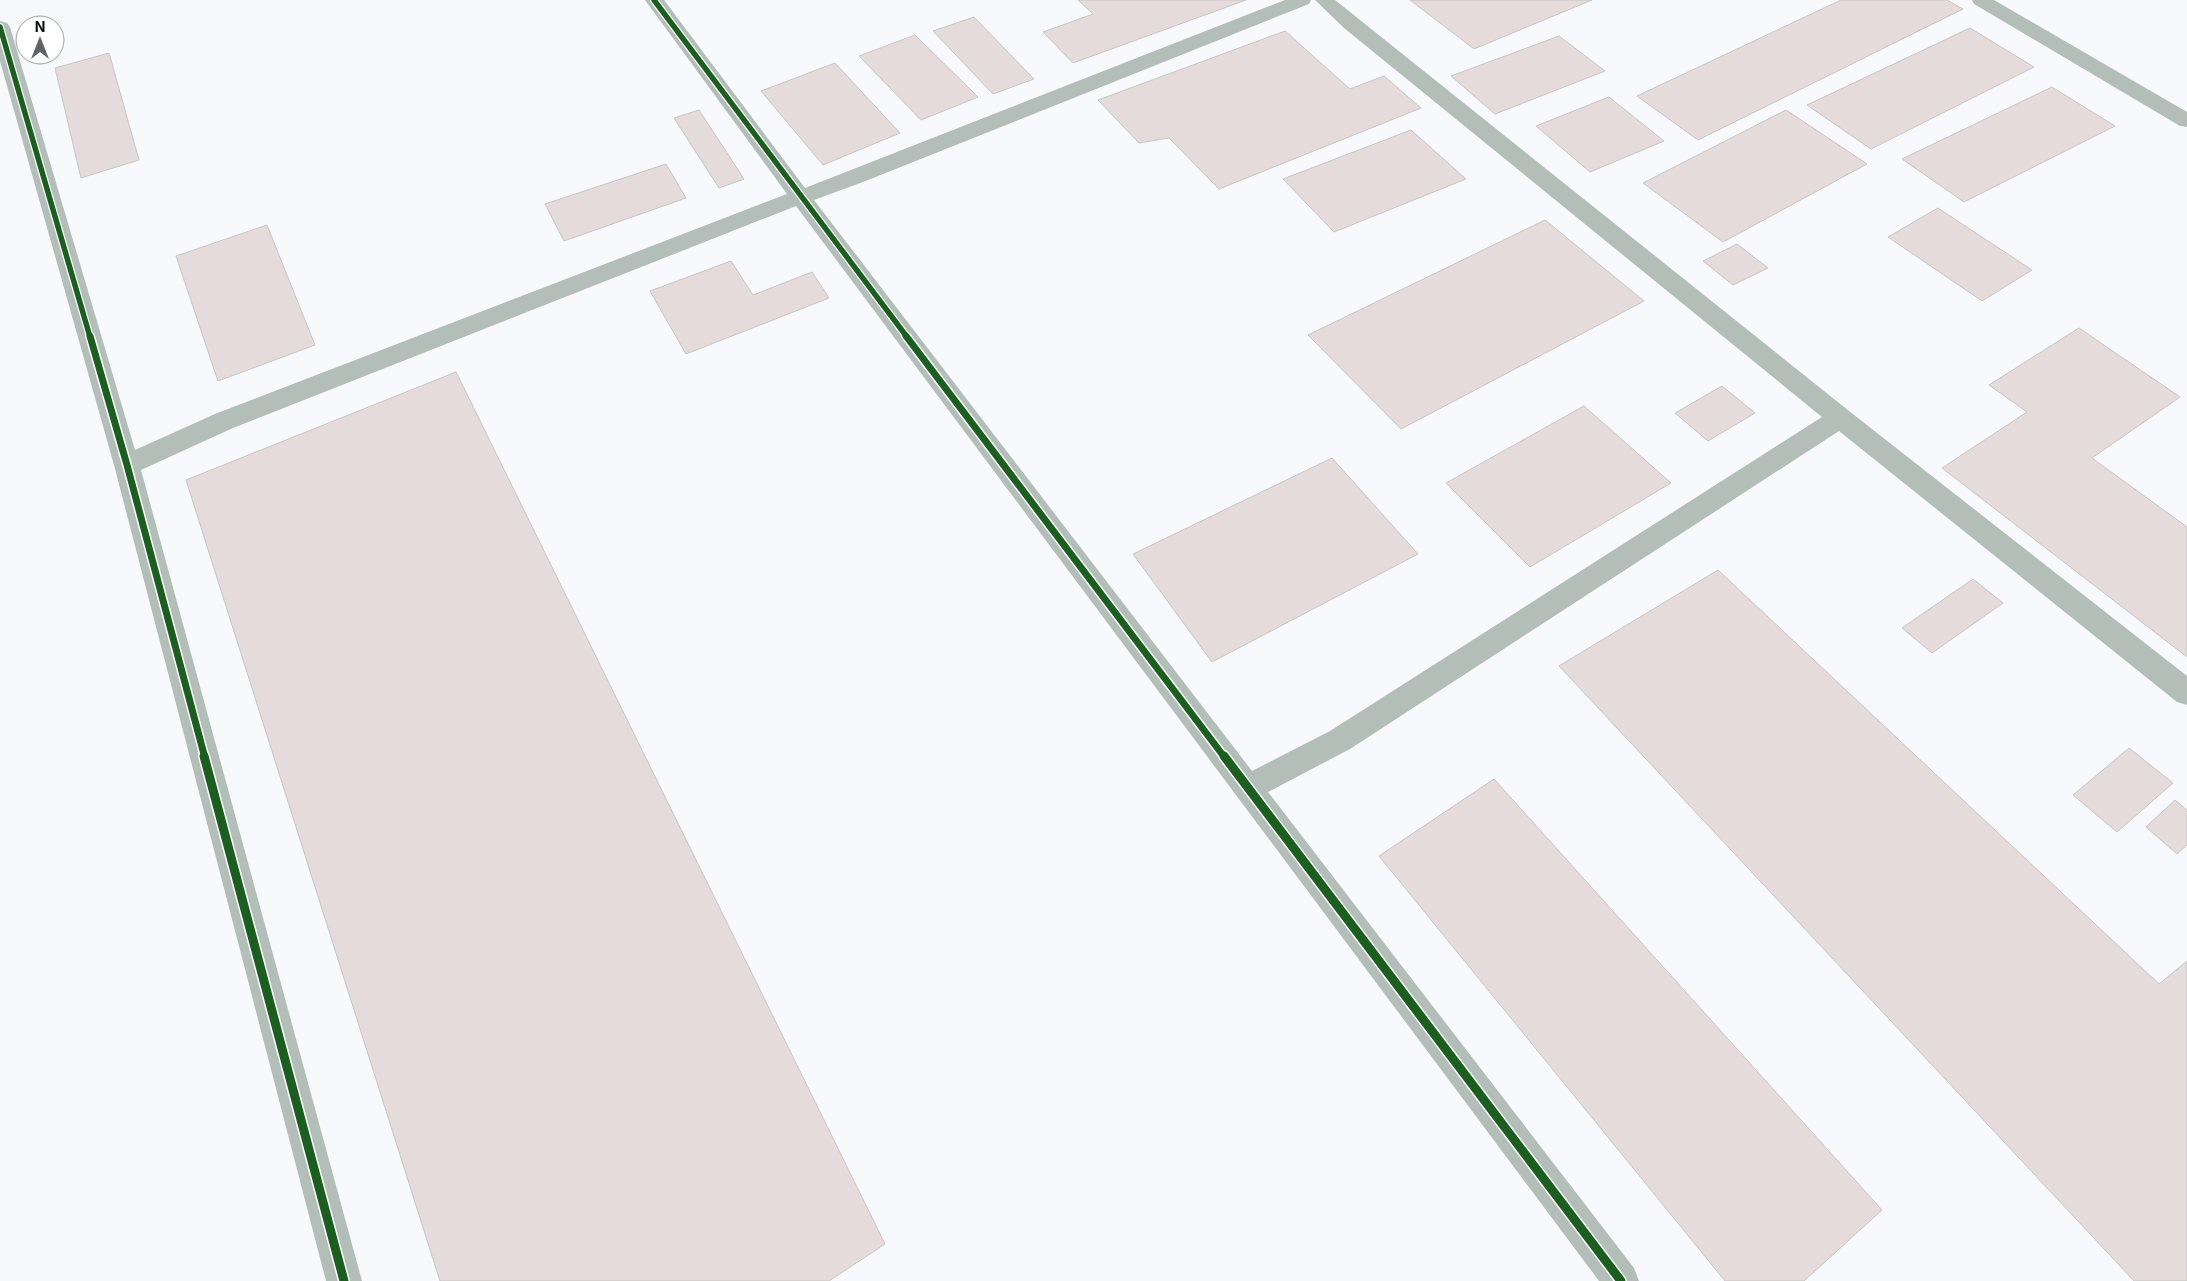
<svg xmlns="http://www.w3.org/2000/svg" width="2187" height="1281" font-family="Inter,sans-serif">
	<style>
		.building { fill: #e4dbda; stroke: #c7c6c7 }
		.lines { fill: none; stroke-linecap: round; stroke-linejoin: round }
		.minor { fill: #b3beb8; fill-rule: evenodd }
		.cycleway-far2-casing { stroke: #fff; stroke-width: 8 }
		.cycleway-far1-casing { stroke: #fff; stroke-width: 10 }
		.cycleway-casing { stroke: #fff; stroke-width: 12 }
		.cycleway-far2 { stroke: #1b5e20; stroke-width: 5.5 }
		.cycleway-far1 { stroke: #1b5e20; stroke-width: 7 }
		.cycleway { stroke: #1b5e20; stroke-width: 9 }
	</style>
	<rect width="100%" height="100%" fill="#f7f9fc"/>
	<!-- building -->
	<g class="building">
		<path d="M1078,0H1246L1073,63L1043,32L1093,14Z"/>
		<path d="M1410,0H1592L1474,49Z"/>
		<path d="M1841,0H1947L1963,9L1698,140L1637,96Z"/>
		<path d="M974,17L1034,79L993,94L933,31Z"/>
		<path d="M1970,28L2034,67L1871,149L1807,105Z"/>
		<path d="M1285,31L1350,89L1384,76L1421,108L1219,189L1169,138L1139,143L1098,100Z"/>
		<path d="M915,35L978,97L921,120L859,56Z"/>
		<path d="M1559,36L1605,71L1495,114L1451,76Z"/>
		<path d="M109,53L139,160L81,178L55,68Z"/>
		<path d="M835,63L900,133L823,165L761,91Z"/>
		<path d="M2052,87L2115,126L1964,202L1902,159Z"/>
		<path d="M1609,97L1664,141L1590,172L1536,126Z"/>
		<path d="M699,110L744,179L719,188L674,118Z"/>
		<path d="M1786,110L1867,164L1723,242L1643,183Z"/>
		<path d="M1411,130L1466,179L1334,232L1283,179Z"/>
		<path d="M666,164L686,198L564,241L545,204Z"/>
		<path d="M1938,208L2032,270L1982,301L1888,237Z"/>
		<path d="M1545,220L1644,301L1401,429L1308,335Z"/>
		<path d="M267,225L315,345L218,381L176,256Z"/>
		<path d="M1737,244L1768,268L1733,285L1703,261Z"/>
		<path d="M731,261L753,295L812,272L829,298L686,354L650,291Z"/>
		<path d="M2079,328L2180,397L2092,458L2187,527V657L1942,468L2027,412L1989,385Z"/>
		<path d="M456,372L885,1244L829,1281H440L186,480Z"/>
		<path d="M1722,386L1755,413L1708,441L1675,413Z"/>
		<path d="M1584,406L1671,483L1530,567L1446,483Z"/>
		<path d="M1332,458L1418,554L1212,662L1133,554Z"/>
		<path d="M1718,570L2159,984L2187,961V1281H2134L1559,666Z"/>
		<path d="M1973,579L2003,603L1932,653L1902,628Z"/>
		<path d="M2129,748L2173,783L2117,832L2073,795Z"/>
		<path d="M1494,779L1882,1210L1804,1281H1725L1379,856Z"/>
		<path d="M2175,800L2187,810V845L2177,854L2146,827Z"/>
	</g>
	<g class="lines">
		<!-- minor -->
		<g class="minor">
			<path d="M645,0H664L805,188L1285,0H1311L1309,4L863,182L814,200L1252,771L1330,731L1822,417L1344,28L1315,0H1335L1849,411L2187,676V705L2177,702L1839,431L1350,749L1268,792L1634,1268L1639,1281H1599L796,206L233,428L141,470L362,1281H326L114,465L0,61V21L7,23L10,27L135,450L215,414L787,194Z"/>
			<path d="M1972,0H1994L2187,112V127L2180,126L1974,4Z"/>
		</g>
		<defs>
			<g id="cycleway-far2">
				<path d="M654,0L907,337"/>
				<path d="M0,27L90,337"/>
			</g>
			<g id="cycleway-far1">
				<path d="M90,336L127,465L205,758"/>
				<path d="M906,336L1225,758"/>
			</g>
			<g id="cycleway">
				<path d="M204,756L344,1281"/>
				<path d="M1224,756L1621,1281"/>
			</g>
		</defs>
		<!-- cycleway-far2 casing -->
		<use href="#cycleway-far2" class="cycleway-far2-casing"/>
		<!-- cycleway-far1 casing -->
		<use href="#cycleway-far1" class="cycleway-far1-casing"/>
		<!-- cycleway casing -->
		<use href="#cycleway" class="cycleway-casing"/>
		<!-- cycleway-far2 -->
		<use href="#cycleway-far2" class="cycleway-far2"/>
		<!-- cycleway-far1 -->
		<use href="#cycleway-far1" class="cycleway-far1"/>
		<!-- cycleway -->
		<use href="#cycleway" class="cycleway"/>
	</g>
	<!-- north arrow -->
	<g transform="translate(40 40)"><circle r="24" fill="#ffffff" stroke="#9f9fa1"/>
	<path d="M0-4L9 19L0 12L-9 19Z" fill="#606265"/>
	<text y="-8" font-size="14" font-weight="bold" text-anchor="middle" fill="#0f1013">N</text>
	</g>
</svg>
